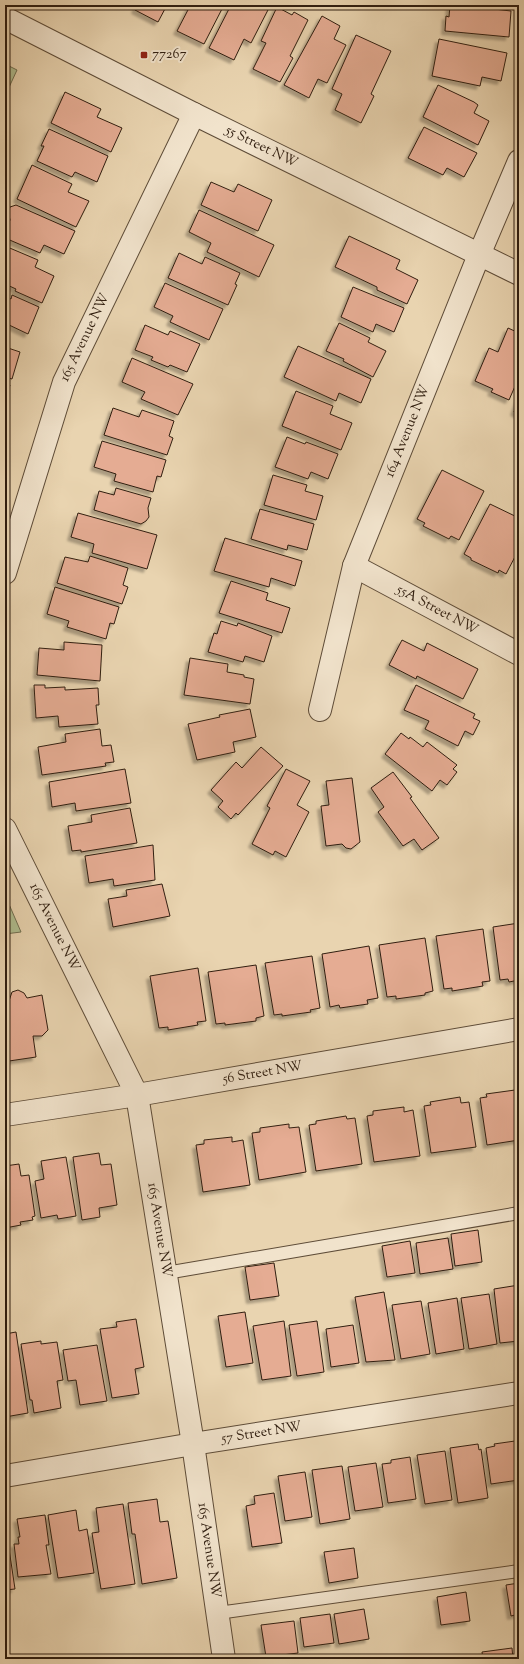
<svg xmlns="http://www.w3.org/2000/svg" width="524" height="1664" font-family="'Sorts Mill Goudy',serif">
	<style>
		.green { fill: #b0be90; stroke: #706e50 }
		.building { fill: #e5ac93; stroke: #301e10; filter: url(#shadow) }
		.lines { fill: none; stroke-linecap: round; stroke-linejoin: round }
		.service-casing { stroke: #5e4c38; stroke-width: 14 }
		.minor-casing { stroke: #5e4c38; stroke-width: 24 }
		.tertiary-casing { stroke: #5e4c38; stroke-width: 24 }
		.service { stroke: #f1e3cc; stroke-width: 12 }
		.minor { stroke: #f1e3cc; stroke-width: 22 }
		.tertiary { stroke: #f1e3cc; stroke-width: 22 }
		.poi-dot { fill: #8f2418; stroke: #f1e3cc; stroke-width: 1.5 }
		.labels { text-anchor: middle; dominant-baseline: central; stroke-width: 4; stroke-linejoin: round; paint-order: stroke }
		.poi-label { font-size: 14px; fill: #301e10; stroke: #f1e3cc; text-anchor: start }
		.street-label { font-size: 14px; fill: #301e10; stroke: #f1e3cc }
	</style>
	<defs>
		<filter id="shadow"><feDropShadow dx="-3.5" dy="3.5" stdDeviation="1" flood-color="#0004"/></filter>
	</defs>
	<rect width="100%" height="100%" fill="#e9d4b0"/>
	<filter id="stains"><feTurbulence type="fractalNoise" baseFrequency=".005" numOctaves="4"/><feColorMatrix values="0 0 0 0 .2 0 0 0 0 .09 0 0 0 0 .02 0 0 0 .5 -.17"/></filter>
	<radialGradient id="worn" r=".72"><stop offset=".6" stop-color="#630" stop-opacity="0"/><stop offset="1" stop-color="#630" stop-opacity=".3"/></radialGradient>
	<!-- green -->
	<g class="green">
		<path d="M5,64L17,70L5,96Z"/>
		<path d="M5,895L21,932L5,934Z"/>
	</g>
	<!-- building -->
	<g class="building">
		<path d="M137,5H167L158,22L135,10Z"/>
		<path d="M189,5H224L204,44L177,31L190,6Z"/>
		<path d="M231,5L270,6L251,43L244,39L234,60L209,48Z"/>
		<path d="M450,5H494V9L511,11L509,37L445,31L446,16L449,17Z"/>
		<path d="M277,7L292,15L294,12L308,20L290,56L293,58L280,82L253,69L266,43L261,41Z"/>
		<path d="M322,16L340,26L334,39L346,45L327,83L318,79L309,98L284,85Z"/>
		<path d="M356,35L391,51L371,94L374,96L361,123L335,110L342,94L332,89Z"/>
		<path d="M439,39L507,53L501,81L482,77L480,86L432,76Z"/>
		<path d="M438,85L474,102L478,105L474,113L489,121L478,145L423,117Z"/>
		<path d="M65,92L101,109L97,117L122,128L111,152L51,123Z"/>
		<path d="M424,127L477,153L464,177L447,168L443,175L408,158Z"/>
		<path d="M49,129L108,156L97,182L75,172L72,177L37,161L44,146H41Z"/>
		<path d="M32,165L72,184L68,192L89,201L76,227L17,199Z"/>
		<path d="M211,182L234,192L238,184L272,200L258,231L201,205Z"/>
		<path d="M16,205L75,231L64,254L44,245L40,253L5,238V231L10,220L8,211L10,207Z"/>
		<path d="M199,210L274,245L259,277L207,252L211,243L189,232Z"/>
		<path d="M349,236L400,260L396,269L418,280L407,304L377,290V287L335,267Z"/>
		<path d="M5,246L38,260L35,267L54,276L42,303L15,291L16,289L5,284Z"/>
		<path d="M179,253L202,264L205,257L240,273L235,284L237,285L228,305L168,278Z"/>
		<path d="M165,283L223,309L209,340L170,322L173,316L154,307Z"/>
		<path d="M353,287L404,308L394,332L376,324L373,332L341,317Z"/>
		<path d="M12,295L39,307L28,334L7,324L5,329V296L11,299Z"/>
		<path d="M339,323L370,338L368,342L386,351L373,377L343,361L344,359L326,351Z"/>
		<path d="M145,325L168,335L170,331L200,344L187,372L170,365L168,367L151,360L153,357L135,350Z"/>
		<path d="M508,328L519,333V377L509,400L491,392L493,389L475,381L489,348L498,352Z"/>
		<path d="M298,346L371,379L361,403L339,393L336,401L284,377Z"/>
		<path d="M5,347L20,352L12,379L5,377Z"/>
		<path d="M132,358L193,384L178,415L141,399L145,392L122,382Z"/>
		<path d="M5,383L10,385L5,401Z"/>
		<path d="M296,391L333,406L330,414L352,423L341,450L282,426Z"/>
		<path d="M519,398V415L514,412Z"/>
		<path d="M113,408L139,417L142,410L174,421L169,436L173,438L167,455L104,435Z"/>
		<path d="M287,437L305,444L306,442L338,454L328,479L311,472L308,479L275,467Z"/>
		<path d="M102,441L166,460L161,477L157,476L153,492L114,481L116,474L94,467Z"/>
		<path d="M442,470L484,491L459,540L451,536L449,539L423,526L425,523L417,519Z"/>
		<path d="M273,475L307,485L305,491L323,496L316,520L264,505Z"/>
		<path d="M116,488L151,498L148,508L149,517L146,521L141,524L94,510L99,491L114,495Z"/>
		<path d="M490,504L519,518V549L506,574L499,570L498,573L471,560V558L464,554Z"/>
		<path d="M260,509L314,524L307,550L288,545L287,550L251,539Z"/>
		<path d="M78,513L157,535L147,569L92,553L94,544L71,537Z"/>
		<path d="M225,538L302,561L295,586L271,578L269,587L214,571Z"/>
		<path d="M90,556L128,568L123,585L128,587L122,604L57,583L65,557L88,562Z"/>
		<path d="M231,581L268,593L266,600L290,608L282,633L219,613Z"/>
		<path d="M55,587L119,607L114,624L110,623L106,639L67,627L69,621L47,614Z"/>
		<path d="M221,621L237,626L238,623L272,636L264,662L245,656L243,662L208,652L214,633L217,634Z"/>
		<path d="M402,640L424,651L427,643L478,669L463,699L417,676L416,679L389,665Z"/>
		<path d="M64,642L102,645L100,681L37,675L39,648L64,650Z"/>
		<path d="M190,658L228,664L227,672L244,675V677L254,679L250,704L184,695Z"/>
		<path d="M34,685H45V688L65,687V690L98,688L99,705H96L98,724L59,727L58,716L36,718Z"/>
		<path d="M416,685L475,714L473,718L480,721L473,735L465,731L458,746L425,729L429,721L404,710Z"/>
		<path d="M250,709L256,737L233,742L235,752L197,760L188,724L220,717L219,715Z"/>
		<path d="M100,729L102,746L111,745L114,762L105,763L106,766L42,775L38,747L66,742L65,734Z"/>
		<path d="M401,733L409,739L410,737L423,747L427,742L457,765L453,769L457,772L447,785L440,780L432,791L385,754Z"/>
		<path d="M261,747L283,766L238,815L236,813L231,819L218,807L223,801L211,790L236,762L242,768Z"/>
		<path d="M125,769L131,803L76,811L75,803L52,807L49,782Z"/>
		<path d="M286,769L310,781L297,805L309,812L286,857L275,851L273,855L252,844L270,808L267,806Z"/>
		<path d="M393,772L412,797L410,798L439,838L422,850L414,839L403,846L378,812L384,807L371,788Z"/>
		<path d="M352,778L360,842L351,849L346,848L342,844L326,846L321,806L329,805L326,781Z"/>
		<path d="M130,808L137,843L81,852V850L72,851L68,826L92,822L91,815Z"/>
		<path d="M153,845L155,880L114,886L113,879L89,883L85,856Z"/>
		<path d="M162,884L170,916L113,927L108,899L127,896L126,890Z"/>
		<path d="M519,923V980L509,982L508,979L500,980L493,927Z"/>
		<path d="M483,929L490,981L482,982L483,986L452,991V988L444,989L436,936Z"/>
		<path d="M425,938L433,991L425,993V995L396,999V996L387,997L379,945Z"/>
		<path d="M369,946L378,998L367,1000L368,1004L340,1008L339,1005L330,1007L322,954Z"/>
		<path d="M312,956L320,1008L310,1010L311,1012L282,1016V1014L274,1015L265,963Z"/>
		<path d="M256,965L264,1016L256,1018V1021L225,1025V1023L216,1024L208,972Z"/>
		<path d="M198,968L206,1021L197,1022L198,1025L168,1030V1027L159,1028L150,976Z"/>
		<path d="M18,990L24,993L27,998L42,995L48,1030L42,1036H33L36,1057L9,1061L5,1041V1032L7,1031L5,1001H9L12,992Z"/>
		<path d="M515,1090L516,1094L519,1093V1140L487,1145L480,1098L487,1097L486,1094Z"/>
		<path d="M460,1097L461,1103L469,1102L476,1147L431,1153L424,1106L431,1105L430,1102Z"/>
		<path d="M404,1107V1112L413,1110L420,1156L374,1162L367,1116L373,1115V1111Z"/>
		<path d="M346,1116L347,1119L355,1118L362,1164L316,1171L309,1125L316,1124V1121Z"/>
		<path d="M289,1124V1128L299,1127L306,1172L259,1180L252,1133L260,1132V1128Z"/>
		<path d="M232,1137V1142L243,1140L250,1185L203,1192L196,1145L204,1144V1140Z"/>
		<path d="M99,1153L101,1165L111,1164L117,1205L99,1208L100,1217L82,1220L73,1157Z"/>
		<path d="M66,1157L76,1216L58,1219L57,1215L41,1218L35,1181L44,1179L41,1161Z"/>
		<path d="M19,1164L21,1176L29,1175L35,1216L32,1217L33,1220L20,1222L21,1225L5,1228V1166Z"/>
		<path d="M478,1230L482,1262L455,1266L451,1234Z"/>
		<path d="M448,1238L453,1269L420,1274L416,1243Z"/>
		<path d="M410,1241L415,1273L387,1277L382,1246Z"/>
		<path d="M274,1263L279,1296L250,1300L245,1267Z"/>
		<path d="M519,1285V1341L500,1343L494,1289Z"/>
		<path d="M384,1292L395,1360L366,1362L355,1297Z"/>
		<path d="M489,1294L497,1344L469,1349L461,1298Z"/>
		<path d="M457,1298L464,1349L436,1354L428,1303Z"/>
		<path d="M421,1301L430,1354L401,1359L392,1305Z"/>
		<path d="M245,1312L253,1363L226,1367L218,1316Z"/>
		<path d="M136,1319L144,1367L135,1369L139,1394L112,1398L100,1329L117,1327L116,1322Z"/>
		<path d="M284,1321L291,1376L262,1380L253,1326Z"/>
		<path d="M317,1321L324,1372L297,1376L289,1325Z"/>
		<path d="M353,1325L359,1363L331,1367L326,1329Z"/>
		<path d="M16,1332L28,1413L5,1417V1334Z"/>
		<path d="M41,1341V1344L57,1342L63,1380L57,1381L61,1408L34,1413L32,1400H30L21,1344Z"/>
		<path d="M97,1345L107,1401L80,1405L76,1380L68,1381L63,1350Z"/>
		<path d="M515,1441L519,1480L491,1484L486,1448L495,1446L494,1444Z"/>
		<path d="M478,1444L479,1450L481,1449L488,1498L458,1503L450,1448Z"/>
		<path d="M445,1451L452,1500L425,1504L417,1455Z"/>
		<path d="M410,1457L416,1499L388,1503L382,1464L391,1463V1460Z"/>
		<path d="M376,1463L383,1507L355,1511L348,1467Z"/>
		<path d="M342,1466L350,1519L320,1524L312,1470Z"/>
		<path d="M305,1472L312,1517L285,1521L278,1476Z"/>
		<path d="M274,1493L282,1543L252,1547L246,1506L255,1504L254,1496Z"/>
		<path d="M157,1499L160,1522L168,1521L177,1578L142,1584L135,1534H132L128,1503Z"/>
		<path d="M123,1504L135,1584L101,1589L92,1533L99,1532L96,1508Z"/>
		<path d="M76,1510L79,1531L87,1529L94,1573L58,1578L48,1515Z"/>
		<path d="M45,1515L49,1545H46L51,1574L18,1577L14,1544H19L18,1537H20L17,1519Z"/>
		<path d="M8,1542L15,1589L5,1590V1543Z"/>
		<path d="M354,1548L358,1578L329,1583L324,1552Z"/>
		<path d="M519,1583V1614L511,1616L506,1585Z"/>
		<path d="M466,1592L470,1621L441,1625L437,1597Z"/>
		<path d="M364,1609L369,1639L339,1644L334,1614Z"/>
		<path d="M330,1614L334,1643L304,1647L300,1618Z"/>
		<path d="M294,1621L298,1653L266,1657L261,1625Z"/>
		<path d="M512,1648L513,1659H483L482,1652Z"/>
	</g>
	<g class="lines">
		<defs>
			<g id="service">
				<path d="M166,1273L519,1213"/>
				<path d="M218,1613L519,1571"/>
			</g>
			<g id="minor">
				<path id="s1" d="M354,566L519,654"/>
				<path id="s2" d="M5,573L64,382L194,114"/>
				<path id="s3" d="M320,710L354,566L479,255L519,161"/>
				<path id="s4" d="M5,829L137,1095L193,1444L224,1659"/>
				<path id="s5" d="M5,1115L137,1095L519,1029"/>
				<path id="s6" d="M5,1476L193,1444L519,1393"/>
			</g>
			<g id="tertiary">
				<path id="s7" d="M5,18L194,114L519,274"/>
			</g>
		</defs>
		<!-- service casing -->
		<use href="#service" class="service-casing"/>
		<!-- minor casing -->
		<use href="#minor" class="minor-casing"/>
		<!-- tertiary casing -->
		<use href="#tertiary" class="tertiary-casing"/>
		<!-- service -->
		<use href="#service" class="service"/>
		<!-- minor -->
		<use href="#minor" class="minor"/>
		<!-- tertiary -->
		<use href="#tertiary" class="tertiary"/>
	</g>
	<!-- markers -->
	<rect class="poi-dot" x="140" y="51" width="8" height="8" rx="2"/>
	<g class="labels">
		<!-- poi labels -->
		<g class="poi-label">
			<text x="152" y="55">77267</text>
		</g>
		<!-- street labels -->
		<g class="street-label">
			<text stroke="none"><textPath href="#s7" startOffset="287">55 Street NW</textPath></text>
			<text stroke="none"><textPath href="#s2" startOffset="249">165 Avenue NW</textPath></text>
			<text stroke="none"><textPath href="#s3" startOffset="293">164 Avenue NW</textPath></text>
			<text stroke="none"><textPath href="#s1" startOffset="94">55A Street NW</textPath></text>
			<text stroke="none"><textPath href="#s4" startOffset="110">165 Avenue NW</textPath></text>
			<text stroke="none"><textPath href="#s5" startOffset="261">56 Street NW</textPath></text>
			<text stroke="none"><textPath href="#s4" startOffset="434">165 Avenue NW</textPath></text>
			<text stroke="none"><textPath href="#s6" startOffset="260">57 Street NW</textPath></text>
			<text stroke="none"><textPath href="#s4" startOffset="758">165 Avenue NW</textPath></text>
		</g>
	</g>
	<!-- margin -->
	<rect width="524" height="1664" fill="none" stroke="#e9d4b0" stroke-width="20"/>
	<rect x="6" y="6" width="512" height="1652" fill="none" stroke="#301e10" stroke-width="2"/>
	<rect x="10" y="10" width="504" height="1644" fill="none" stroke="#301e10"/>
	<rect width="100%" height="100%" filter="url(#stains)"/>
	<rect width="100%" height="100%" fill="url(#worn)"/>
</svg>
